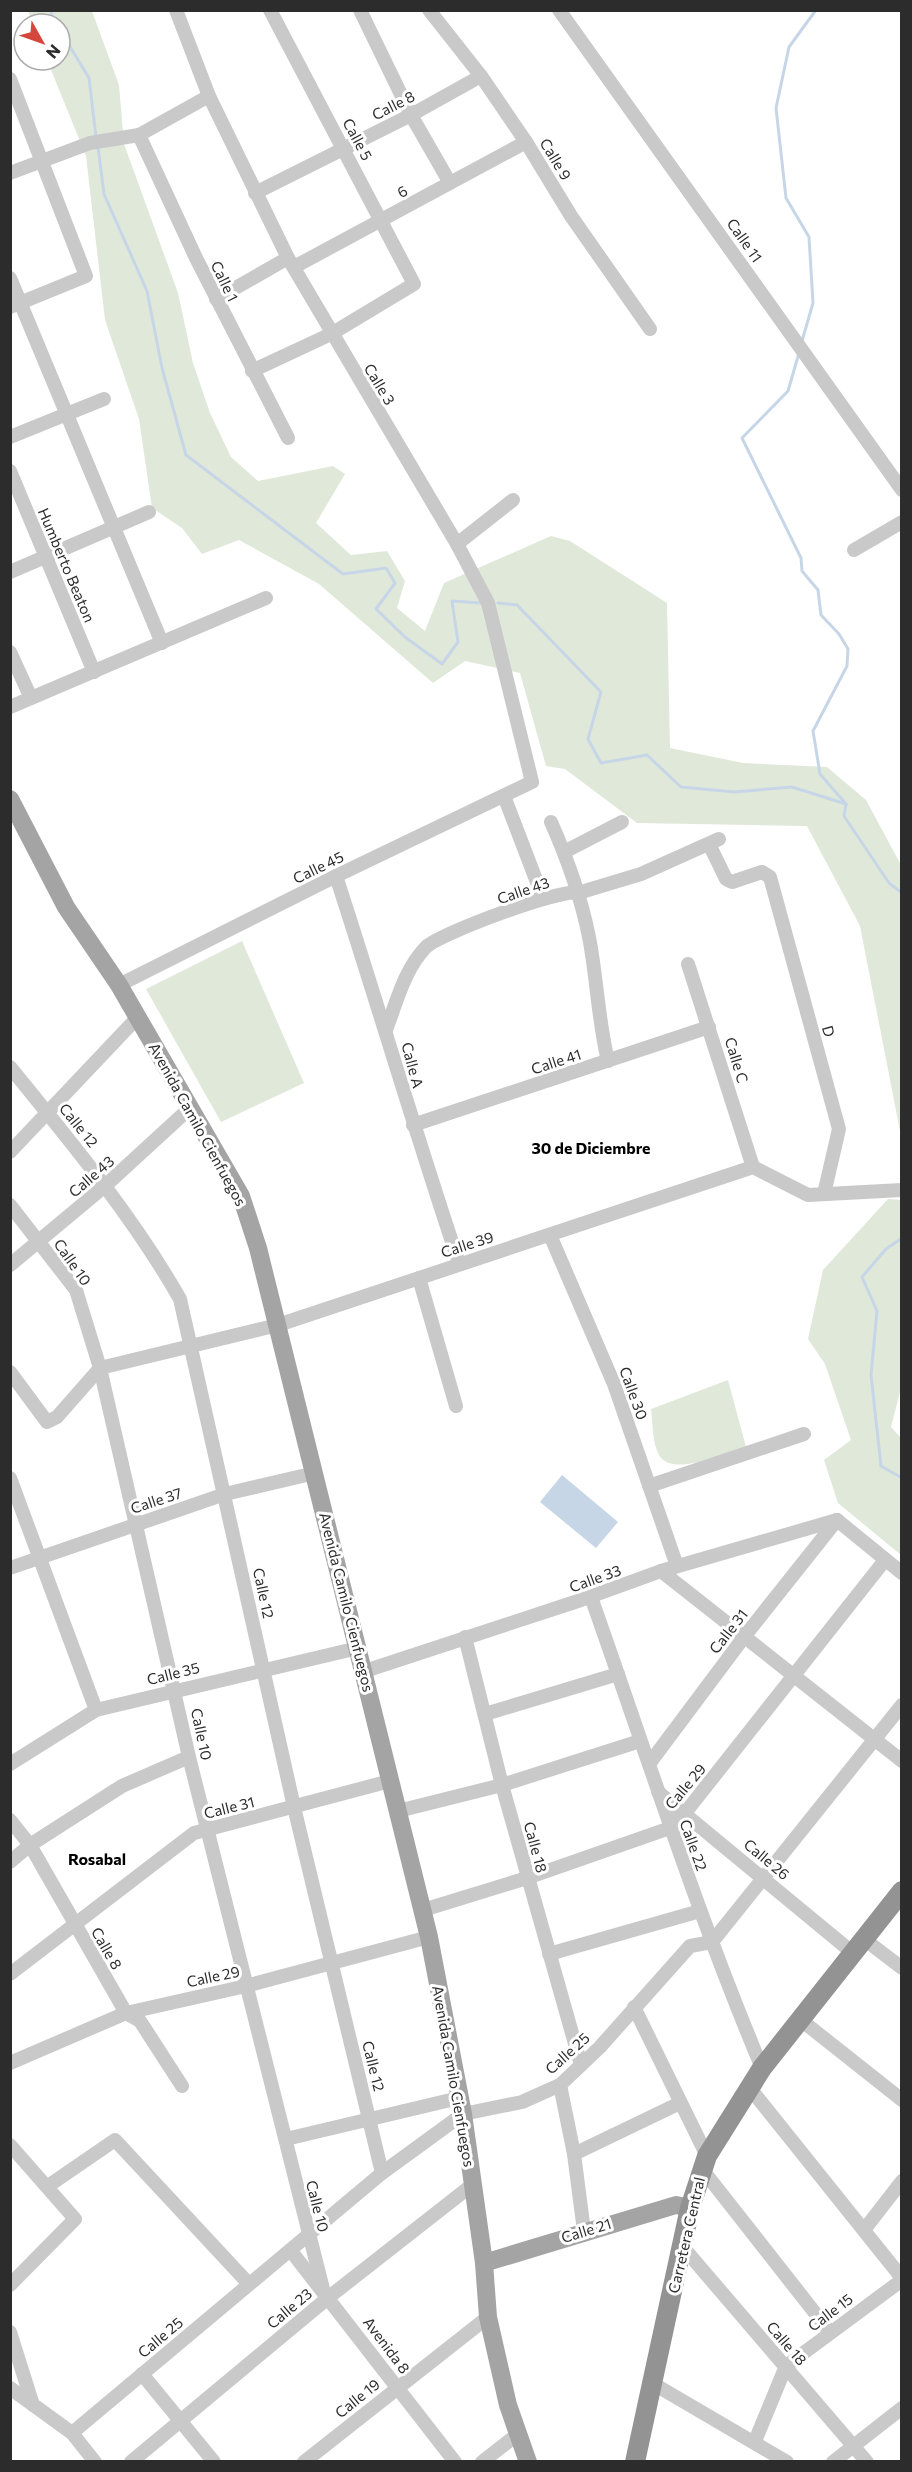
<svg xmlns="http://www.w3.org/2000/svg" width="912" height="2472" font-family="Commissioner,sans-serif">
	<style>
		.green { fill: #e0e8da }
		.water { fill: #c7d6e7 }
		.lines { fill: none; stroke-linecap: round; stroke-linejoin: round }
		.stream { stroke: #c7d6e7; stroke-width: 3 }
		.minor { stroke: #c9c9c9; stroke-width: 14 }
		.major { stroke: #a4a4a4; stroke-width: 18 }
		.highway { stroke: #939393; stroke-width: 20 }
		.labels { text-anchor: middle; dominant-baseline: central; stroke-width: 6; stroke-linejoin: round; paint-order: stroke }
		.street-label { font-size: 15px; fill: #2c2c2c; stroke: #fff }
		.neighbourhood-label { font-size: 16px; font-weight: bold; fill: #000; stroke: #fff }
	</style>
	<rect width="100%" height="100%" fill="#fff"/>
	<!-- green -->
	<g class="green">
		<path d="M28,11H92L119,85L124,144L178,293L193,363L210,413L231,457L258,481L333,466L345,474L316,523L351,555L387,551L405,581L397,608L425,631L444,583L551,536L570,541L667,603L670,748L743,763L827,767L866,800L901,865V1136L860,926L807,826L637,823L565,769L546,766L520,673L465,661L433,683L319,584L239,540L202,554L182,528L152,508L139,419L105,320L86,156L47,60H60V24H33Z"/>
		<path d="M242,941L304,1083L221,1122L146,989Z"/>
		<path d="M888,1199L902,1200V1384L891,1427L901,1438V1555L838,1503L824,1460L851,1440L825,1364L808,1339L823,1270Z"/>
		<path d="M728,1380L746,1447C726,1453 671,1478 659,1455C652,1443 653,1422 651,1409Z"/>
	</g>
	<!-- water -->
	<path class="water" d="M562,1475L618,1522L596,1548L540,1502Z"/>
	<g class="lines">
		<!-- stream -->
		<g class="stream">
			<path d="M50,10L56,24"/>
			<path d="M60,30L89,78L96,137"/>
			<path d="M98,147L104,194L147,291L162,368L186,455L343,574L386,568L395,583L376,609L405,637L442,664L458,642L452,601L481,603"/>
			<path d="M802,341L813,303L809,237L786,198L776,108L789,47L816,10"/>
			<path d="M799,353L788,391L742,438L801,558L802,571L818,590L821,615L839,634L848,649L847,666L813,731L820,774L846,804"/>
			<path d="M498,603L517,605L601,692L588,739L601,763L647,755L681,787L734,792L792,787L846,804L844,816L889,883L902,893"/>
			<path d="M902,1238L886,1249L862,1277L877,1311L871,1375L881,1466L902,1478"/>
		</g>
		<!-- minor -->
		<g class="minor">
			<path d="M360,10L411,115L450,183"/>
			<path d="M429,10L481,76L526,142L571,216L650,329"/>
			<path d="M559,10L902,490"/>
			<path d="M10,79L86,276L10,307"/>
			<path d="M139,135L196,258L288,438"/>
			<path d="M10,173L90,143L139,135L209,96"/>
			<path d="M255,193L411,115L481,76"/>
			<path d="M294,267L526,142"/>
			<path d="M10,278L162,643"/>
			<path d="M216,299L288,258"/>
			<path d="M252,371L331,334L414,284L270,10"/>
			<path d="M10,437L104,399"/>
			<path d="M10,471L94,672"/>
			<path d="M457,544L513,500"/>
			<path d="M854,550L902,522"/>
			<path d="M10,572L149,512"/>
			<path d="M10,652L31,698"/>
			<path d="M10,707L266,598"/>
			<path d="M504,796L543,898"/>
			<path d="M551,822C567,858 581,897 589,937C597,978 598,1020 608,1061"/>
			<path d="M709,844L726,879L732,882L762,872L770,877L839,1129L824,1194"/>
			<path d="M564,852L622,822"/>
			<path d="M336,876C378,1005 416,1135 459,1263"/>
			<path d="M688,964L753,1167"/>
			<path d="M119,985L336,876L532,782L488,603L457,544L288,258L209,96L176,10"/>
			<path d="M386,1030C397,1001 404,970 426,947C439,934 561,888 578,893L641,874L719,839"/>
			<path d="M10,1067C71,1142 132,1215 180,1299L294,1807L382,2173"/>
			<path d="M413,1125L709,1027"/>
			<path d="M10,1152L138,1017"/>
			<path d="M10,1205L76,1290L100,1368L189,1757L323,2289"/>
			<path d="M550,1235L614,1384L677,1566"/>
			<path d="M10,1265L106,1185L190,1108"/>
			<path d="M419,1278L456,1406"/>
			<path d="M10,1372L47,1422L57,1417L100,1368L278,1325L753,1167L808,1195L902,1190"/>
			<path d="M10,1478L96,1710"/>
			<path d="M649,1486L804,1434"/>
			<path d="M837,1520L902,1573"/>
			<path d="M10,1568L225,1494L315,1473"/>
			<path d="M661,1571L902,1761"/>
			<path d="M591,1597C647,1755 697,1914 762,2068"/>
			<path d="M465,1637L502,1785L581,2065"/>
			<path d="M365,1671L581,1600L661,1571L837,1520"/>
			<path d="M485,1714L618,1674"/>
			<path d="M10,1764L96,1710L358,1648"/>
			<path d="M649,1764L744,1637L837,1520"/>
			<path d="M658,1792L853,1953"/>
			<path d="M398,1811L502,1785L640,1741"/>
			<path d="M10,1820L30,1845L126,2013L140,2021L182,2086"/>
			<path d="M10,1862L30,1845L122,1786L189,1757"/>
			<path d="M423,1910L527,1878L670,1828L685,1813L885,1560"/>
			<path d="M864,1939L902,1968"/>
			<path d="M549,1954L700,1911"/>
			<path d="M10,1974L194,1833L390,1781"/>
			<path d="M634,2007L707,2156"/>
			<path d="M801,2020L902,2100"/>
			<path d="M10,2063L126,2013L246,1986L429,1937"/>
			<path d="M560,2085L574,2154L584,2231"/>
			<path d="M749,2087L902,2278"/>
			<path d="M286,2139L459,2098"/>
			<path d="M10,2145L75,2219L10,2285"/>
			<path d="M574,2154L680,2103"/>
			<path d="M702,2169L830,2332"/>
			<path d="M48,2186L115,2140L249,2284"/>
			<path d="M864,2230L902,2181"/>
			<path d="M682,2246L867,2462"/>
			<path d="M291,2251L455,2462"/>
			<path d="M10,2332L33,2405"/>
			<path d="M142,2374L214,2462"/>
			<path d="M652,2383L787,2462"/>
			<path d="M10,2388L72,2433L95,2462"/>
			<path d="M72,2433L382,2173L463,2114L522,2102L560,2085L600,2047L690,1946L712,1942L902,1705"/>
			<path d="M755,2441L786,2366L902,2280"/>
			<path d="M131,2462L329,2297L472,2185"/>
			<path d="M304,2462L488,2317"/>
			<path d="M482,2462L518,2434"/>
			<path d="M833,2462L902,2408"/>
		</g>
		<!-- major -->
		<g class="major">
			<path d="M10,799L66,907L119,985L241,1196L258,1248L429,1937L463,2114L484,2263L488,2317L508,2405L528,2462"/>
			<path d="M484,2263L676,2205L690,2208"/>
		</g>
		<!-- highway -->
		<path class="highway" d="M635,2462L690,2208L707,2156L762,2068L902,1891"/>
	</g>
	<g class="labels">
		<!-- street labels -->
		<g class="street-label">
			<text transform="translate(393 105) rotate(-27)">Calle 8</text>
			<text transform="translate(358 139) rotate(62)">Calle 5</text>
			<text transform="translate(556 159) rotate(59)">Calle 9</text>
			<text transform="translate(402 191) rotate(-29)">6</text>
			<text transform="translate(745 240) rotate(55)">Calle 11</text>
			<text transform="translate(225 281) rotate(64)">Calle 1</text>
			<text transform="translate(380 384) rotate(59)">Calle 3</text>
			<text transform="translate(67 565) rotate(67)">Humberto Beaton</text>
			<text transform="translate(318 867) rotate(-26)">Calle 45</text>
			<text transform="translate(523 890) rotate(-19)">Calle 43</text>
			<text transform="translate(829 1031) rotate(75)">D</text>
			<text transform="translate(737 1060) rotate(73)">Calle C</text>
			<text transform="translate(556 1061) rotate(-18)">Calle 41</text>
			<text transform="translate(413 1065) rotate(75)">Calle A</text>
			<text transform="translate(198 1124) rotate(61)">Avenida Camilo Cienfuegos</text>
			<text transform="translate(79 1125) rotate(51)">Calle 12</text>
			<text transform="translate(91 1176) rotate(-41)">Calle 43</text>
			<text transform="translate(467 1244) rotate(-18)">Calle 39</text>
			<text transform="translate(73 1262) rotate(55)">Calle 10</text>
			<text transform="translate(634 1393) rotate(70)">Calle 30</text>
			<text transform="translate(156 1500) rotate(-18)">Calle 37</text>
			<text transform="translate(595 1578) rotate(-20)">Calle 33</text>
			<text transform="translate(264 1593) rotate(78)">Calle 12</text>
			<text transform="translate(347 1602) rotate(76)">Avenida Camilo Cienfuegos</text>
			<text transform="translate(728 1631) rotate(-52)">Calle 31</text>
			<text transform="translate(173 1673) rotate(-14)">Calle 35</text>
			<text transform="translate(202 1734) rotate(78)">Calle 10</text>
			<text transform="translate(685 1786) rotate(-50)">Calle 29</text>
			<text transform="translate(229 1807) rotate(-14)">Calle 31</text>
			<text transform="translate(694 1845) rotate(70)">Calle 22</text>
			<text transform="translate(536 1847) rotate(75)">Calle 18</text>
			<text transform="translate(767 1859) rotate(40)">Calle 26</text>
			<text transform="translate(107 1948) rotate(60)">Calle 8</text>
			<text transform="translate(213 1976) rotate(-12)">Calle 29</text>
			<text transform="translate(567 2053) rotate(-42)">Calle 25</text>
			<text transform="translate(374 2066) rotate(76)">Calle 12</text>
			<text transform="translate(454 2076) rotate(80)">Avenida Camilo Cienfuegos</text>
			<text transform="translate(318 2206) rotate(76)">Calle 10</text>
			<text transform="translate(586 2230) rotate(-17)">Calle 21</text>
			<text transform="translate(686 2235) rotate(-77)">Carretera Central</text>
			<text transform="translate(289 2308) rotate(-40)">Calle 23</text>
			<text transform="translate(830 2312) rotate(-37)">Calle 15</text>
			<text transform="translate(160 2337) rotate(-40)">Calle 25</text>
			<text transform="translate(787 2343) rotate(49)">Calle 18</text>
			<text transform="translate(387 2345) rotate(53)">Avenida 8</text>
			<text transform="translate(357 2398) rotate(-39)">Calle 19</text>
		</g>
		<!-- neighbourhood labels -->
		<g class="neighbourhood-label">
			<text x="591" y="1147">30 de Diciembre</text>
			<text x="97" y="1858">Rosabal</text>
		</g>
	</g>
	<!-- border -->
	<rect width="912" height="2472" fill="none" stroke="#2c2c2c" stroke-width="24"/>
	<!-- north arrow -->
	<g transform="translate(42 42) rotate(130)"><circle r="28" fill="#ffffff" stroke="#ababab" stroke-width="1.5"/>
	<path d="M0-4.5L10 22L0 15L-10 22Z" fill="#d5473c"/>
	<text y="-9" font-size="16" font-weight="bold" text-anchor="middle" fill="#2c2c2c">N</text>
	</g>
</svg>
